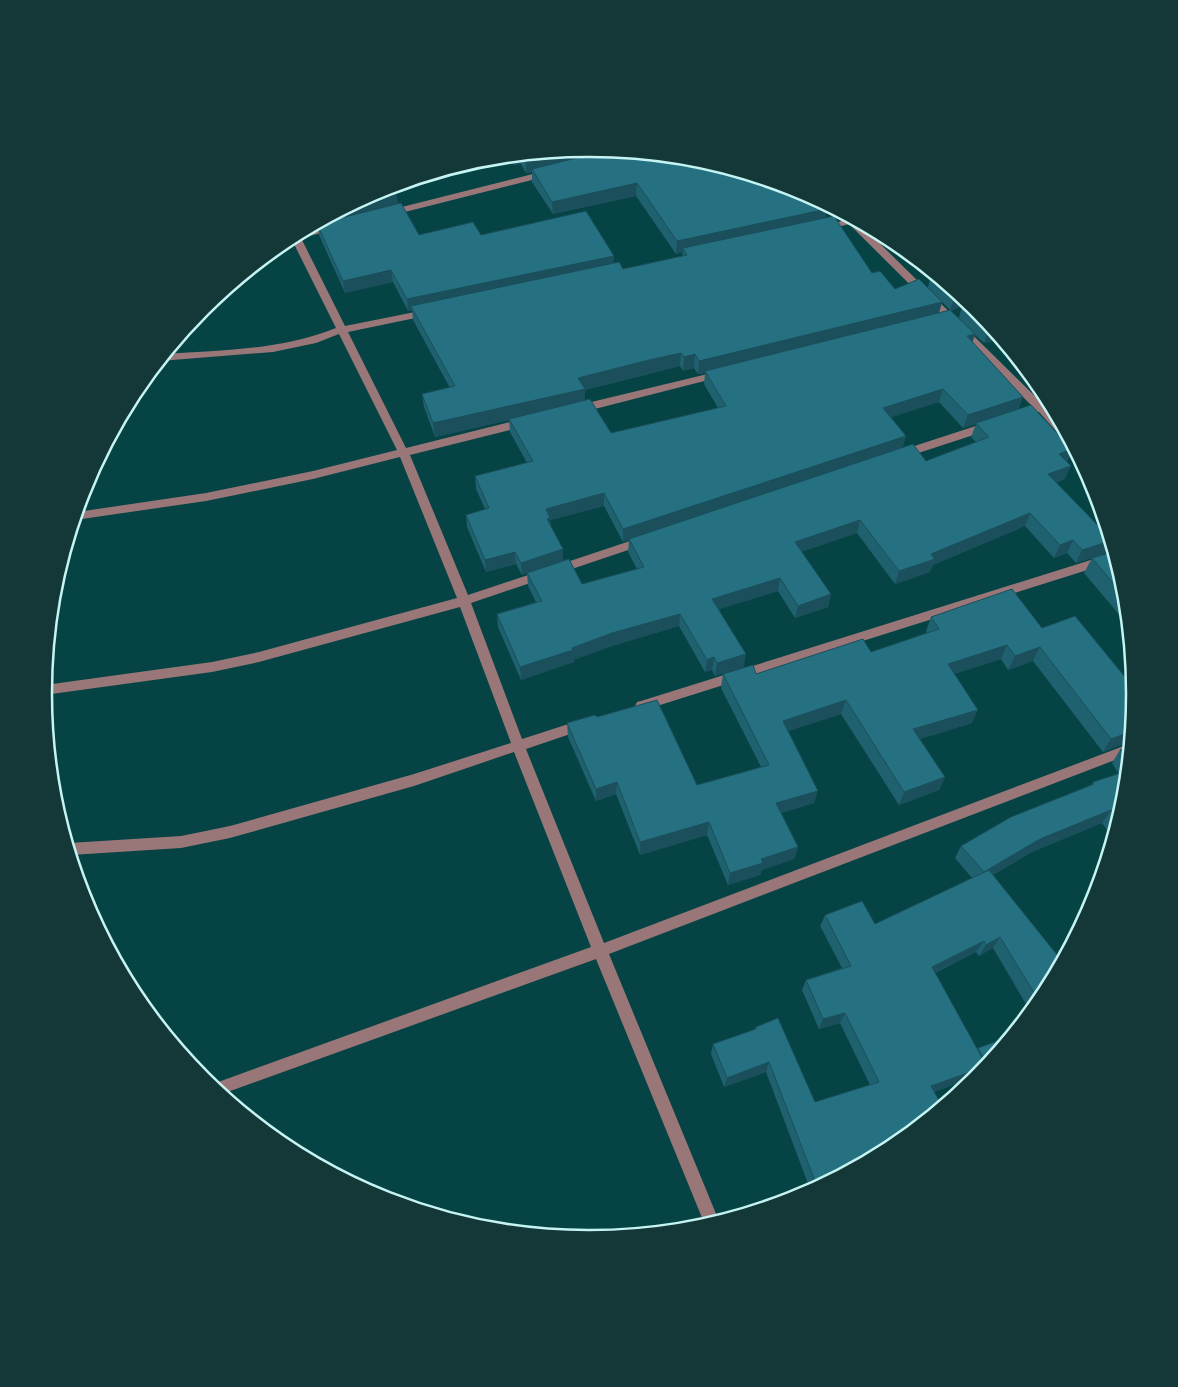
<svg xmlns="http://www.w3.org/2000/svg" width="1178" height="1387" font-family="'Libre Baskerville',serif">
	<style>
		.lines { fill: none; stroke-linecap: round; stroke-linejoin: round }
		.minor { fill: #997778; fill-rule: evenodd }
		.wall { fill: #206170; fill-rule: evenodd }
		.shaded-wall { fill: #1a4f5b }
		.building { fill: #257182; stroke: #1a4f5b }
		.rim { fill: none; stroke: #c5f4f3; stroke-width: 2.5 }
	</style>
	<rect width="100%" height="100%" fill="#054344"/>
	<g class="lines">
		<!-- minor -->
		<g class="minor">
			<path d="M549,170L552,171V175L389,216L384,213L386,211Z"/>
			<path d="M844,215L858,222L1043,404L1048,402L1052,408L1048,409L1058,420L1068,439H1063L1039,412L1019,419L1015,418L1014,415L1015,412L1033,407L849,224L823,231L818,228L845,220L842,217Z"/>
			<path d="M335,224L338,225V229L301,238L345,326L430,309L435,312L430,315L348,332L406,448L526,418L531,422L526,426L410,455L468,595L645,536L651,540L649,543L471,603L522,739L584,719L588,720L590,724L588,728L526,749L604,943L1129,744L1128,755L609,954L719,1221L705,1225L596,959L222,1094L210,1085L591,947L514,752L414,786L230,838L181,848L71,855L67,843H69L181,836L230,826L414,774L511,743L460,607L259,662L212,672L44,695L45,685L212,662L259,652L457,598L400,457L313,479L206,501L75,520L77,512L206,493L313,471L397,450L339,334L316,343L273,352L160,361L165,354C223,350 282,350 336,328L292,240L289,239L301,232Z"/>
			<path d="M720,371L725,374L724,376L579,413L574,409L579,405Z"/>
			<path d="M988,422L992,423L993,426L992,429L903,458L898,454L899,451Z"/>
			<path d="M1113,553L1116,561L641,711L637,710L635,706L637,702L641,701Z"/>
		</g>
	</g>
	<!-- wall -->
	<g class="wall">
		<path d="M589,148L826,218L872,273L895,289L928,287L931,275L1000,339L984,343L975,335L972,342L1023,397L1018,409L1072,449L1067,462L1065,479L1056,483L1109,537L1110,543L1105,554L1076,563L1067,553L1054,558L1025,526L933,565L930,572L895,584L857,533L801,552L831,594L828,607L795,618L778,591L719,609L744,667L715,676L712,670L705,672L679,626L612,646L573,660L574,662L521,680L498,627L497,614L536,602L528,586L527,573L522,575L516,564L486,572L467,527L466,515L485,509L476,489L475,476L527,463L510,432L509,420L435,437L424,407L422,394L450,388L413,320L412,310L408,311L393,282L345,293L319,235L318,226L316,227L315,225L381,190L396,193L398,204L419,235H481L614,256L613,263L623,269L682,256L683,252L676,254L636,196L553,214L532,182V172L526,173L521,164L514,165L510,156ZM942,302L950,310L939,313ZM962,306L959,318L951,311ZM680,366L683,371L694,368L698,374L705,373L704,384L718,408L611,433L585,400V390L649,374ZM939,402L963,428L976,424L971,437L976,442L926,461L902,448L906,436L891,417ZM604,506L623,542L629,540L628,552L637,569L582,584L563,561V549L551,526L550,520Z"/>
		<path d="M1092,558L1124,587L1127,624L1084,573Z"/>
		<path d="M931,617L1042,628L1134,694L1129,742L1103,752L1033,661L1008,670L1001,659L954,674L972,723L920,739L945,777L939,790L899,805L841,714L788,731L814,803L781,813L798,847L794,859L762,870L760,875L728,885L707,835L640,855L616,794L596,801L568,737L567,723L597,717L697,785L761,767L721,688L723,674H756L871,652L927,634L926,631Z"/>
		<path d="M1129,746L1124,800L1112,837L1102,823L1032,852L993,875L1042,997L1030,1011L993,948L979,956L976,952L935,973L977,1049L978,1048L1009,1037L977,1076L934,1092L892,1147L819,1186L810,1189L766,1072L724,1087L711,1054L713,1044L755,1029L756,1027L815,1102L870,1085L840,1023L819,1029L802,990L806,980L842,968L820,926L825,915L875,924L972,878L955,858L961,846L1091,785L1093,782L1119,774L1112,763L1120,750Z"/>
	</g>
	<!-- shaded-wall -->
	<g class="shaded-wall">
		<path d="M589,148L622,151L532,169V172L526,173V160L573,150Z"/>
		<path d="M520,155L521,164L514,165V156Z"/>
		<path d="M637,183L636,196L553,214L552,202Z"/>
		<path d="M396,193L398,206L317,224L318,226L316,227L315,225L355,203Z"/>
		<path d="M827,209L825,222L683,248V252L676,254L677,241Z"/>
		<path d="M614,256L613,267L411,306L412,310L408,311L407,299Z"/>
		<path d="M391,270L393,282L345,293L343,281Z"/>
		<path d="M960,296L969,304L950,311L954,298Z"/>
		<path d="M942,302L938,315L705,371V373L698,374L699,361Z"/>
		<path d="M992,329L1000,339L984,343L988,331Z"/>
		<path d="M975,334L971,347L967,336Z"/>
		<path d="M681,353L680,366L649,374L585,390V402L435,437L433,423L578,378L649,360Z"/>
		<path d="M695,354L694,368L683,371L684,357Z"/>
		<path d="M943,389L939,402L880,421L883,408Z"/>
		<path d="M1023,397L1018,410L963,428L968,415Z"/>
		<path d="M906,436L902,449L623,542V529Z"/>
		<path d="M1072,449L1066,463L1059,454Z"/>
		<path d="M1071,466L1065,479L1042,488L1048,474Z"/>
		<path d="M604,493V506L550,520L551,530L548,531L546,509Z"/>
		<path d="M1030,513L1025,526L933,565L930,572L895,584L899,571L931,554Z"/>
		<path d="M860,520L857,533L792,555L795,542Z"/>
		<path d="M1073,540L1067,553L1054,558L1060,545Z"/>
		<path d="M1110,541V543L1105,554L1076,563L1082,550Z"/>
		<path d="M563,549V561L522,575L521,563Z"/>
		<path d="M515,552L516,564L486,572L485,560Z"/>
		<path d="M780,578L778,591L711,612L712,599Z"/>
		<path d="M831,594L828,607L795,618L798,606Z"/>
		<path d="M680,614L679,626L612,646L573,660L574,662L521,680L520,667L612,633Z"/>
		<path d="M1007,645L1001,659L942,678L948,664Z"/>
		<path d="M1040,647L1033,661L1008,670L1015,656Z"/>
		<path d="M746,654L744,667L715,676L717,663Z"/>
		<path d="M714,657L712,670L705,672L707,660Z"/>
		<path d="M846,700L841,714L780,734L783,721Z"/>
		<path d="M978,710L972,723L908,743L913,729Z"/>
		<path d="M1130,732L1129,742L1103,752L1111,739Z"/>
		<path d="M945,777L939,790L899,805L904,792Z"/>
		<path d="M617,782L616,794L596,801V789Z"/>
		<path d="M818,791L814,803L773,816L776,803Z"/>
		<path d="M1111,810L1102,823L1032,852L977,884L984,872L1040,839Z"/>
		<path d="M709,822L707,835L640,855V842Z"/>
		<path d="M798,847L794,859L762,870L760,875L728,885L730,873L761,859Z"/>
		<path d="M1000,937L993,948L979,956L986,945Z"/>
		<path d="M984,941L976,952L925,977L932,967Z"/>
		<path d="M845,1013L840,1023L819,1029L823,1019Z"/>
		<path d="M769,1062L766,1072L724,1087L727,1078Z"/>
		<path d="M984,1067L977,1076L925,1095L931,1086Z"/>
		<path d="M848,1170L819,1186L810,1189L815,1181Z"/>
	</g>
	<!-- building -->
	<g class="building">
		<path d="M573,150L526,160L522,155Z"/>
		<path d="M609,150L696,159L798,190L821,202L827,209L677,241L637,183L552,202L532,169Z"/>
		<path d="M393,186L396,193L355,203L381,190Z"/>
		<path d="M401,203L419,235L473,222L481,235L586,211L614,256L407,299L391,270L343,281L317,224Z"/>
		<path d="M834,216L872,273L880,271L895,289L919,279L942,302L699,361L695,354L684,357L681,353L649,360L578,378L585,389L433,423L422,394L455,386L411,306L619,262L623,269L687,255L683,248Z"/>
		<path d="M934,274L960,296L954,298L931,275Z"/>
		<path d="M969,303L975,308L992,329L988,331L962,306Z"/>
		<path d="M950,310L975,334L967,336L1023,397L968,415L943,389L883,408L906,436L623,529L604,493L546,509L550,518L547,519L563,549L521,563L515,552L485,560L466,515L489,508L475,476L533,461L509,419L590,399L611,433L726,406L705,371Z"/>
		<path d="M1031,405L1072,449L1059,454L1071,466L1048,474L1109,537L1110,541L1082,550L1073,540L1060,545L1030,513L931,554L935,559L899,571L860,520L795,542L831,594L798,606L780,578L712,599L746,654L717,663L714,657L707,660L680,614L612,633L572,648L573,650L520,667L497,614L542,601L527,573L569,559L582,584L644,567L629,539L913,444L926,461L989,437L976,423Z"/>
		<path d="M1113,552L1124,587L1125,597L1092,558Z"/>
		<path d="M1012,589L1042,628L1075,616L1134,688V694L1130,732L1111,739L1040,647L1015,656L1007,645L948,664L978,710L913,729L945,777L904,792L846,700L783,721L818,791L776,803L798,847L761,859L763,863L730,873L709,822L640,842L617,782L596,789L567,723L595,715L597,717L657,700L697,785L769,765L723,674L753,665L756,674L863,639L871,652L939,629L931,617Z"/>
		<path d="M1129,746L1128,760L1120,750Z"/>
		<path d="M1127,771L1124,800L1118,820L1111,810L1040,839L984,872L961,846L1011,817L1094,784L1093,782Z"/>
		<path d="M989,870L1058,956L1061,955L1063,958L1042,997L1039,1001L1000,937L986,945L984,941L932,967L986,1065L984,1067L931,1086L942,1106L892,1147L848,1170L815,1181L769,1062L727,1078L713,1044L756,1029V1027L778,1018L815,1102L879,1082L845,1013L823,1019L806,980L851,966L825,915L862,901L875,924Z"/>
		<path d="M1009,1037L987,1064L978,1048Z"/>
	</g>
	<!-- crop -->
	<path d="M0 0H1178V1387H0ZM588 157H590A536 536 0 0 1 1126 693V694A536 536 0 0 1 590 1230H588A536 536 0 0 1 52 694V693A536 536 0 0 1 588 157Z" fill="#143737" fill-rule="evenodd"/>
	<path class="rim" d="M588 157H590A536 536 0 0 1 1126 693V694A536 536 0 0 1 590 1230H588A536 536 0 0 1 52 694V693A536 536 0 0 1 588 157Z"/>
</svg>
